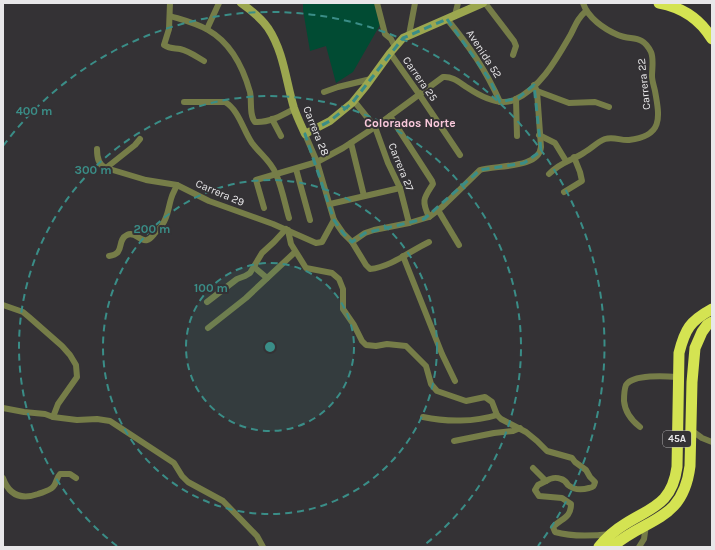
<svg xmlns="http://www.w3.org/2000/svg" width="715" height="550" font-family="Karla,sans-serif">
	<style>
		.green { fill: #014b33 }
		.lines { fill: none; stroke-linecap: round; stroke-linejoin: round }
		.street { stroke: #767d48; stroke-width: 6 }
		.secondary { stroke: #9ca74f; stroke-width: 8 }
		.highway { stroke: #d4e352; stroke-width: 11 }
		.marked { fill: none; stroke: #3a8d87; stroke-width: 3; stroke-dasharray: 8 5; stroke-linejoin: round }
		.ring { fill: none; stroke: #3a8d87; stroke-width: 2; stroke-dasharray: 7 5 }
		.labels { text-anchor: middle; dominant-baseline: central; stroke-width: 4; stroke-linejoin: round; paint-order: stroke }
		.shield { fill: #343235; stroke: #b2b1b3; stroke-width: 1 }
		.shield-label { font-size: 10px; font-weight: bold; fill: #e8e7e9 }
		.street-label { font-size: 11px; fill: #e8e7e9; stroke: #343235 }
		.neighbourhood-label { font-size: 12px; font-weight: bold; fill: #f9c8db; stroke: #343235 }
		.centre { fill: #3a8d87; stroke: #343235; stroke-width: 2 }
		.ring-label { font-size: 12px; text-anchor: middle; font-weight: bold; fill: #3a8d87; stroke: #343235; stroke-width: 4; stroke-linejoin: round; paint-order: stroke }
	</style>
	<rect width="100%" height="100%" fill="#343235"/>
	<!-- green -->
	<path class="green" d="M303,3H375L380,25L353,72L336,83L326,46L310,51L303,10Z"/>
	<g class="lines">
		<!-- street -->
		<g class="street">
			<path d="M170,3L169,29L164,45C170,49 174,48 180,49C189,51 197,57 204,61"/>
			<path d="M377,3L385,34L391,39L395,47"/>
			<path d="M485,3L514,41L516,46L513,55"/>
			<path d="M455,15L458,3"/>
			<path d="M170,16C183,20 196,23 208,30C231,43 243,67 250,92C252,101 249,115 255,122C269,123 283,115 294,109"/>
			<path d="M447,19C469,46 486,70 500,102"/>
			<path d="M207,29L219,3"/>
			<path d="M409,35L415,3"/>
			<path d="M390,53L419,94L460,155"/>
			<path d="M537,91L569,103L595,102L609,107"/>
			<path d="M324,92L338,87L371,79"/>
			<path d="M516,99L517,136"/>
			<path d="M354,101L375,127L388,163L400,188L409,223"/>
			<path d="M184,102H225C239,110 243,130 252,143C260,154 271,161 276,174C282,188 285,204 289,218"/>
			<path d="M390,116L432,181L433,184C424,198 421,200 429,217"/>
			<path d="M272,119L281,136"/>
			<path d="M305,134L317,162L334,220L343,233L352,242L366,265L370,269C391,267 410,251 429,242"/>
			<path d="M539,135L555,143L566,161"/>
			<path d="M351,143L364,196"/>
			<path d="M97,149C97,157 98,165 106,168L146,180L177,185L209,201L273,224L316,243L322,242L334,220"/>
			<path d="M106,168L135,145L140,139"/>
			<path d="M296,169L310,220"/>
			<path d="M549,174C562,161 572,161 585,152C592,148 597,142 605,139C614,136 621,141 629,140C663,136 660,118 655,91C654,86 652,81 652,76C652,69 654,59 651,52C642,34 632,41 618,35C604,29 588,18 583,3"/>
			<path d="M564,192L582,181L580,172L574,157"/>
			<path d="M330,204L400,188"/>
			<path d="M264,208L256,180L317,162L343,148L375,127L443,77C453,76 460,83 468,88C480,96 499,106 514,100C541,88 557,58 571,34C576,24 578,18 586,11"/>
			<path d="M438,210L459,245"/>
			<path d="M288,230L291,244L306,268L332,273L339,279L343,289V309L354,325L362,341L366,345L376,346L387,344L406,346L426,366L431,384L437,391L466,401L485,397L492,402L497,415L501,419L526,432L537,441L547,451L572,458L575,462L586,470L590,477L595,482C594,486 594,487 589,488C582,490 574,490 568,485C566,482 565,480 561,479C556,477 550,478 546,481L533,468"/>
			<path d="M352,242L365,233L374,230L409,223L429,217L442,207L480,170C495,165 539,169 541,147L537,91L534,85"/>
			<path d="M109,256C126,254 116,240 127,235C135,231 140,242 147,240C151,239 153,235 156,232C158,230 161,228 162,225C168,217 168,209 171,199C172,194 175,190 177,185"/>
			<path d="M403,256L442,354L455,381"/>
			<path d="M254,267L267,278"/>
			<path d="M207,302L237,279L245,276L250,273L262,253L274,242L286,229"/>
			<path d="M3,305L23,312L29,317L62,346L70,355L76,365L77,377L58,404L53,417"/>
			<path d="M208,328L246,298L295,252"/>
			<path d="M3,408L24,412L45,414L53,417L77,420L97,419L110,421L174,463L182,476L188,482L223,501L257,536L263,547"/>
			<path d="M423,417C446,422 475,422 497,415"/>
			<path d="M640,427C631,420 625,412 624,401C624,396 624,390 626,385C633,374 666,376 677,377"/>
			<path d="M691,430L702,438L712,442"/>
			<path d="M454,441L494,433L513,431L520,428"/>
			<path d="M3,478C9,495 21,500 38,494C43,492 49,491 53,487C57,483 56,478 60,474H70L76,478"/>
			<path d="M546,481L538,485L535,490L539,496L562,498L571,504C571,518 562,518 553,527L555,532C572,537 593,536 611,534"/>
			<path d="M639,547L644,539L646,525"/>
		</g>
		<!-- secondary -->
		<path class="secondary" d="M241,3C251,10 261,18 268,28C284,52 286,82 294,108C297,117 301,125 305,134L330,121L352,103L366,86L390,53L403,38L483,3"/>
		<!-- highway -->
		<g class="highway">
			<path d="M659,3C681,7 700,19 712,39"/>
			<path d="M599,547C606,538 615,530 625,524C652,507 672,504 677,467L679,353C685,329 690,321 712,309"/>
			<path d="M612,547C647,517 683,522 690,466L692,382L695,348L702,332L707,325L712,322"/>
		</g>
	</g>
	<!-- marked area -->
	<path class="marked" d="M447,19L490,80L500,102L518,98L534,85L541,151L524,163L480,170L424,219L365,233L352,242L343,233L334,220L305,134L330,121L352,103L403,38Z"/>
	<!-- distance rings -->
	<circle cx="270" cy="347" r="84" fill="#3a8d87" fill-opacity=".12"/>
	<g class="ring">
		<circle cx="270" cy="347" r="84"/>
		<circle cx="270" cy="347" r="167"/>
		<path d="M117 546A251 251 0 1 1 423 546"/>
		<path d="M3 146A334 334 0 0 1 538 546"/>
	</g>
	<g class="labels">
		<!-- shield labels -->
		<rect class="shield" x="663" y="431" width="28" height="16" rx="3"/>
		<g class="shield-label">
			<text x="677" y="439">45A</text>
		</g>
		<!-- street labels -->
		<g class="street-label">
			<text transform="translate(484 54) rotate(57)">Avenida 52</text>
			<text transform="translate(420 79) rotate(55)">Carrera 25</text>
			<text transform="translate(644 84) rotate(-96)">Carrera 22</text>
			<text transform="translate(316 131) rotate(68)">Carrera 28</text>
			<text transform="translate(401 167) rotate(68)">Carrera 27</text>
			<text transform="translate(220 193) rotate(23)">Carrera 29</text>
		</g>
		<!-- neighbourhood labels -->
		<g class="neighbourhood-label">
			<text x="410" y="123">Colorados Norte</text>
		</g>
	</g>
	<circle cx="270" cy="347" r="6" class="centre"/>
	<g class="ring-label">
		<text x="34" y="115">400 m</text>
		<text x="93" y="174">300 m</text>
		<text x="152" y="233">200 m</text>
		<text x="211" y="292">100 m</text>
	</g>
	<!-- border -->
	<rect width="715" height="550" fill="none" stroke="#e8e7e9" stroke-width="8"/>
</svg>
